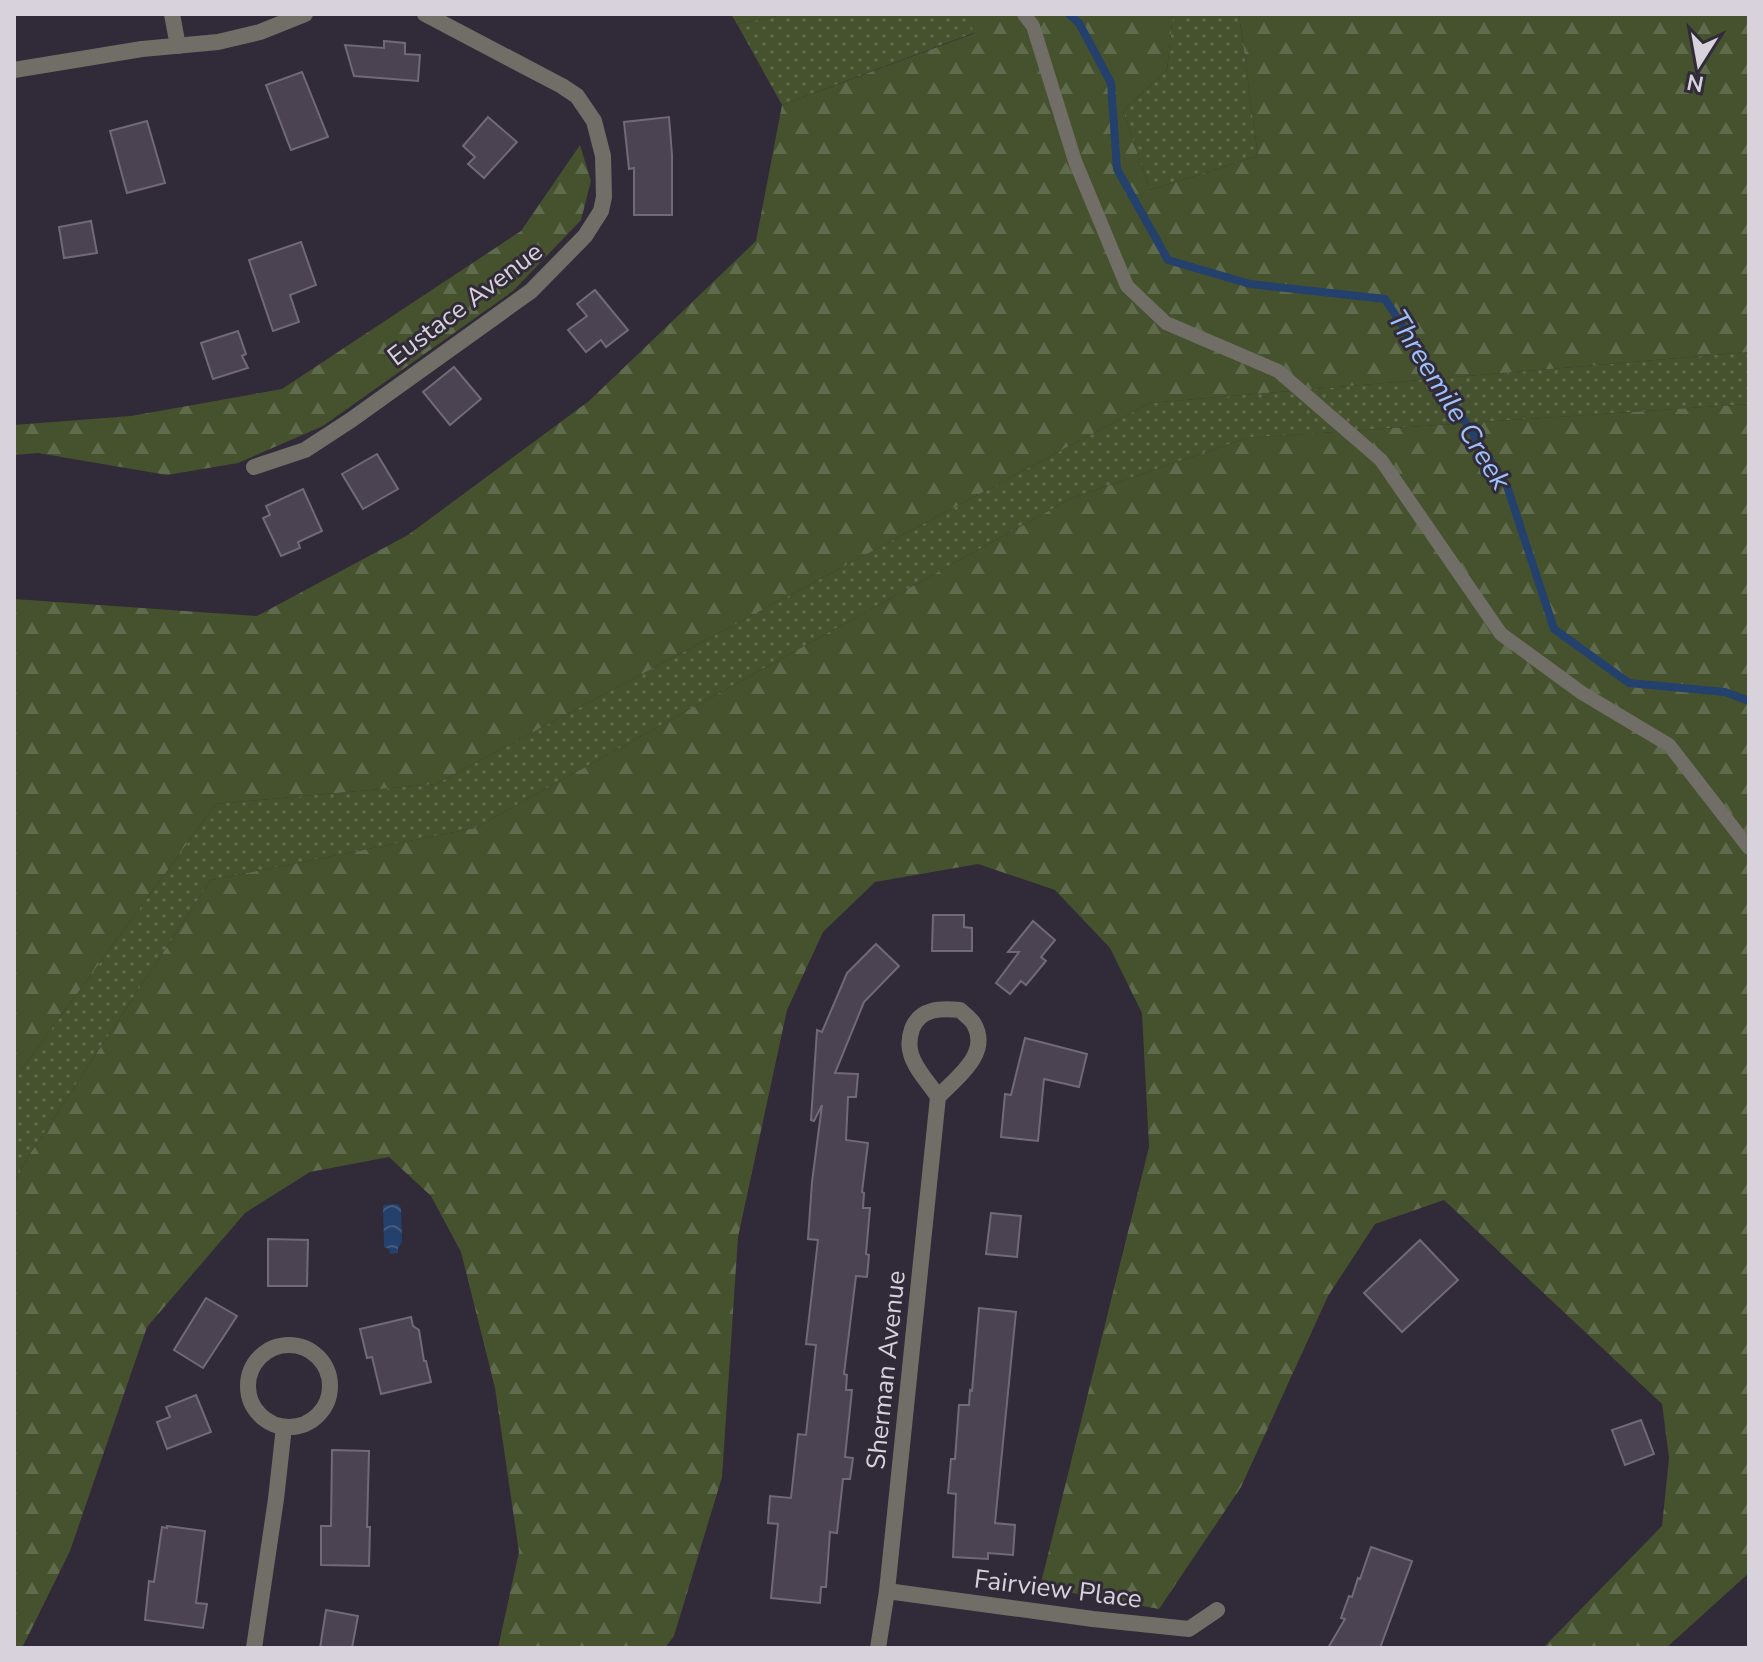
<svg xmlns="http://www.w3.org/2000/svg" width="1763" height="1662" font-family="'Nunito Sans',sans-serif">
	<style>
		.grass { fill: url(#grass-dots) }
		.forest { fill: url(#forest-firs) }
		.water { fill: url(#water-waves) }
		.lines { fill: none; stroke-linecap: round; stroke-linejoin: round }
		.stream { stroke: #24406d; stroke-width: 8 }
		.building { fill: #4b4352; stroke: #716978; stroke-width: 2 }
		.lane { stroke: #716e67; stroke-width: 14 }
		.street { stroke: #716e67; stroke-width: 16 }
		.labels { text-anchor: middle; dominant-baseline: central; stroke-width: 6; stroke-linejoin: round; paint-order: stroke }
		.street-label { font-size: 26px; fill: #d7d2db; stroke: #312a38 }
		.water-label { font-size: 28px; font-style: italic; fill: #9dc1fb; stroke: #312a38 }
	</style>
	<defs>
		<pattern id="grass-dots" width="8" height="8" patternUnits="userSpaceOnUse" patternTransform="scale(2)"><rect width="8" height="8" fill="#46522e"/><path d="M2 2h.1M6 6h.1" fill="none" stroke="#606a4c" stroke-width="1.8" stroke-linecap="round"/></pattern>
		<pattern id="forest-firs" width="22" height="20" patternUnits="userSpaceOnUse" patternTransform="scale(2)"><rect width="22" height="20" fill="#46522e"/><path d="M5 1l3.5 6h-7zM16 11l3.5 6h-7z" fill="#606a4c"/></pattern>
		<pattern id="water-waves" width="16" height="10" patternUnits="userSpaceOnUse" patternTransform="scale(2)"><rect width="16" height="10" fill="#24406d"/><path d="M0 5q4-4 8 0t8 0" fill="none" stroke="#435b81"/></pattern>
	</defs>
	<rect width="100%" height="100%" fill="#312a38"/>
	<!-- grass -->
	<g class="grass">
		<path d="M788,14H964L976,32L782,105L737,24Z"/>
		<path d="M1173,14H1239L1258,156L1150,190L1123,111L1167,70Z"/>
		<path d="M1749,352V404L1247,438L1072,498L475,828L211,880L30,1154L14,1183V1080L216,804L436,784L1150,403Z"/>
	</g>
	<!-- forest -->
	<g class="forest">
		<path d="M731,14H788L737,24Z"/>
		<path d="M964,14H1173L1167,70L1123,111L1150,190L1258,156L1239,14H1749V352L1150,403L436,784L216,804L14,1080V599L257,616L408,535L589,401L756,241L782,105L975,33Z"/>
		<path d="M580,145L591,181L581,220L513,291L323,426L238,463L167,475L38,453L14,455V425L131,416L282,389L521,231Z"/>
		<path d="M1749,404V1573L1666,1648H1543L1662,1526L1669,1458L1662,1404L1444,1200L1375,1224L1328,1296L1241,1487L1159,1609L1040,1587L1149,1147L1142,1013L1110,948L1055,890L978,864L875,882L823,932L787,1010L738,1237L722,1477L674,1636L665,1648H498L519,1552L495,1388L461,1252L431,1196L389,1157L310,1172L245,1213L147,1327L70,1551L22,1648H14V1183L30,1154L211,880L475,828L1072,498L1247,438Z"/>
	</g>
	<!-- water -->
	<path class="water" d="M398,1204L401,1208L402,1242L398,1248V1253L390,1254L389,1249L384,1247L383,1206L385,1205Z"/>
	<g class="lines">
		<!-- stream -->
		<path class="stream" d="M1069,14L1079,23L1111,83L1117,169L1168,260L1250,284L1385,299L1507,486L1554,629L1629,683L1725,692L1749,701"/>
	</g>
	<!-- building -->
	<g class="building">
		<path d="M384,41L405,43V54L420,55L418,81L354,76L345,45L384,48Z"/>
		<path d="M302,72L328,137L291,150L266,85Z"/>
		<path d="M488,117L517,142L484,178L468,164L475,157L463,146Z"/>
		<path d="M669,117L672,155V215H634V168L629,169L624,122Z"/>
		<path d="M147,121L165,183L127,193L110,131Z"/>
		<path d="M91,221L97,253L64,258L59,227Z"/>
		<path d="M301,242L316,285L290,295L299,322L273,331L249,260Z"/>
		<path d="M595,290L628,330L606,347L601,340L586,352L568,330L587,316L577,304Z"/>
		<path d="M238,331L246,354L242,356L248,368L213,379L201,343Z"/>
		<path d="M454,367L481,399L450,425L423,392Z"/>
		<path d="M377,454L398,489L363,509L342,474Z"/>
		<path d="M303,489L322,531L298,542L300,548L281,556L263,518L270,515L266,506Z"/>
		<path d="M933,915H964V927L972,928V951H932Z"/>
		<path d="M1033,921L1055,940L1041,957L1046,961L1026,985L1021,981L1010,994L996,983L1019,952H1008Z"/>
		<path d="M876,944L899,966L864,1002L835,1073L858,1074L856,1097H848L846,1140L868,1143L862,1192L864,1193L863,1208H870L866,1254L869,1255L867,1277L856,1276L844,1374L847,1375L846,1390H852L845,1457L853,1458L850,1479H843L837,1533L830,1532L826,1587H821L820,1603L771,1598L778,1524L768,1523L770,1496L791,1498L798,1434L806,1435L816,1345L806,1344L818,1240L808,1239L812,1182L822,1105L814,1121L811,1120L817,1030L822,1032L847,973Z"/>
		<path d="M1025,1038L1087,1054L1079,1087L1044,1079L1038,1141L1001,1137L1005,1094L1011,1095Z"/>
		<path d="M991,1213L1021,1216L1017,1257L986,1254Z"/>
		<path d="M268,1239L308,1240L307,1286H268Z"/>
		<path d="M1420,1240L1458,1280L1402,1332L1364,1293Z"/>
		<path d="M206,1298L237,1316L203,1368L174,1350Z"/>
		<path d="M979,1308L1016,1312L995,1523L1015,1525L1013,1555L988,1553V1559L953,1557L956,1494L948,1493L951,1459H955L959,1405H969L970,1390L972,1391Z"/>
		<path d="M411,1317L413,1326L419,1330L424,1361H426L431,1382L381,1394L372,1357L367,1358L360,1329Z"/>
		<path d="M196,1395L211,1432L167,1449L157,1422L170,1417L166,1407Z"/>
		<path d="M1641,1420L1654,1454L1625,1465L1612,1430Z"/>
		<path d="M332,1450L369,1451L367,1527H370L369,1566L321,1565V1526H331Z"/>
		<path d="M167,1526L205,1531L196,1603L207,1604L203,1628L145,1620L149,1581L154,1582L162,1527L167,1528Z"/>
		<path d="M1371,1547L1412,1561L1380,1648H1328L1345,1619L1341,1618L1349,1596L1352,1597L1358,1578L1360,1579Z"/>
		<path d="M326,1610L358,1616L352,1648H320Z"/>
	</g>
	<g class="lines">
		<!-- lane -->
		<path class="lane" d="M1024,14L1033,26L1075,161L1127,286L1166,323L1278,371L1381,460L1501,634L1582,693L1669,745L1749,848"/>
		<!-- street -->
		<g class="street">
			<path d="M172,14L178,46"/>
			<path d="M14,70L142,49L218,42L260,32L305,14"/>
			<path d="M254,467L305,450L351,420L531,291L585,236L601,211L604,197L603,156L594,121L577,96L562,86L425,14"/>
			<circle cx="289" cy="1386" r="41"/>
			<path d="M887,1591L1093,1619L1189,1629L1217,1610"/>
			<path d="M254,1648L276,1499L284,1427"/>
			<path d="M878,1648L887,1591L938,1097C956,1078 991,1054 974,1024C971,1019 964,1014 960,1010C941,1008 920,1008 912,1029C909,1038 908,1045 911,1054C915,1069 930,1084 938,1097"/>
		</g>
	</g>
	<g class="labels">
		<!-- street labels -->
		<g class="street-label">
			<text transform="translate(465 304) rotate(-37)">Eustace Avenue</text>
			<text transform="translate(886 1370) rotate(-84)">Sherman Avenue</text>
			<text transform="translate(1058 1589) rotate(7)">Fairview Place</text>
		</g>
		<!-- water labels -->
		<g class="water-label">
			<text transform="translate(1449 400) rotate(58)">Threemile Creek</text>
		</g>
	</g>
	<!-- border -->
	<rect width="1763" height="1662" fill="none" stroke="#d7d2db" stroke-width="32"/>
	<!-- north arrow -->
	<g transform="translate(1699 64) rotate(191)" stroke="#312a38" stroke-width="6" paint-order="stroke">
	<path d="M0-6L14 30L0 20L-14 30Z" fill="#d7d2db"/>
	<text y="-12" font-size="22" font-weight="bold" text-anchor="middle" fill="#d7d2db">N</text>
	</g>
</svg>
